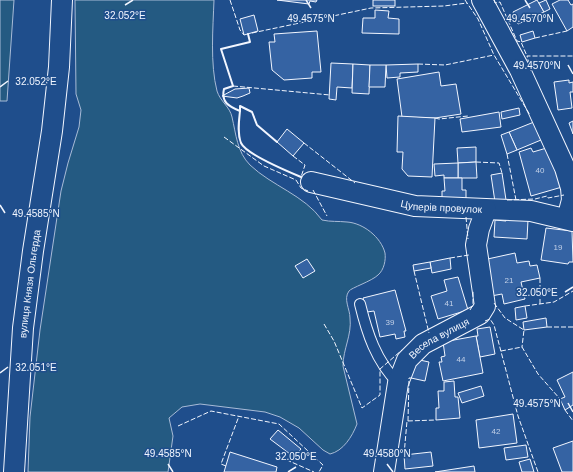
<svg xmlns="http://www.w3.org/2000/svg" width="573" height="472" font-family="Arial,sans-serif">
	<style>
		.green { fill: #245a82; stroke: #a8bbd7 }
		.building { fill: #3563a3; stroke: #f2f6ff }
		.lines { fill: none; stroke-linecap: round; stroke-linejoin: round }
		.lane-casing { stroke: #f2f6ff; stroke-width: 12 }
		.street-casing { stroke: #f2f6ff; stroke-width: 22 }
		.lane { stroke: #1f4e8c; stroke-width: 10 }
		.street { stroke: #1f4e8c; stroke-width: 20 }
		.fence { stroke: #f2f6ff; stroke-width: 1; stroke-dasharray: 5 2; stroke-linecap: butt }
		.wall { stroke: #f2f6ff; stroke-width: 2 }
		.ticks { fill: none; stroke: #f2f6ff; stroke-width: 1.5 }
		.labels { text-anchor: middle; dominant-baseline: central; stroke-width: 3; stroke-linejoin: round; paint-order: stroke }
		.number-label { font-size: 8px; fill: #c3d1e8 }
		.street-label { font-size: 10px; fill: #f2f6ff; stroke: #1f4e8c }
		.ticks-label { font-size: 10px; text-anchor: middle; fill: #f2f6ff; stroke: #1f4e8c; stroke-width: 3; stroke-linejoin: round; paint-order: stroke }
	</style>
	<rect width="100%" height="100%" fill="#1f4e8c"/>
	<!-- green -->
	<g class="green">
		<path d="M0,0H14L7,101H0Z"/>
		<path d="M75,0H214C213,28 210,64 217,91C220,101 230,107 232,117C236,134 237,152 250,165C272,186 304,195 322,220C331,222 338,221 347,222C363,223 381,237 385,253C386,260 384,270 378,275C372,281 351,288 349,291C343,299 350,309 350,318C352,335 343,349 343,366L357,424C352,437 343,451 330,454L323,450L299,428L280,417L265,412L200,404L182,407L169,418L173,436L168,472H28L30,417L40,330L61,191L68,163L79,127L81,110L76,94Z"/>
	</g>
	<!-- building -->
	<g class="building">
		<path d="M277,0H317L316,2L310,1L309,4Z"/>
		<rect x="373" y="0" width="22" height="6"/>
		<path d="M537,0L544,12L518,24L513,12Z"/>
		<path d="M546,0L550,9L544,12L539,3Z"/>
		<path d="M560,0H568L571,5L573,4V27L567,31L552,4Z"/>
		<path d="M375,10L389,11L388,18L399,19V34L362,33L363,18H375Z"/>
		<path d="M254,15L258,31L244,35L240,19Z"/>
		<path d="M317,31L321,72H312V78L284,80L272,70L269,42H275L274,34Z"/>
		<path d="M533,31L535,38L522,42L520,35Z"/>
		<path d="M331,63L353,64L352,88L337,87L336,100L329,99Z"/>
		<path d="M353,64L370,65L369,94L352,93Z"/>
		<path d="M418,64V72L400,73V77L387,78L386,65Z"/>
		<path d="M370,65H386L385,87H369Z"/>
		<path d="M439,72L441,86L456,84L461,114L435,118L402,117L397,79Z"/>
		<path d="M569,80V83L573,82V92H570L572,108L558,110L554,82Z"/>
		<path d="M249,88L250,93L243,96L237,98L222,96L235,89Z"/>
		<path d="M519,108L520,115L502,119L501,112Z"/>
		<path d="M499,112L501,127L462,132L460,119Z"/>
		<path d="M398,116L435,118L432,177L408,176L402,169L403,152H397Z"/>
		<path d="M573,121V134L569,123Z"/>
		<path d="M534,122L541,140L517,150L509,132Z"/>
		<path d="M287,129L304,143L293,156L277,142Z"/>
		<path d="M509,132L517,150L507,154L501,135Z"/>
		<path d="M476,147V162L458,163L457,148Z"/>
		<path d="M550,147L562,187L531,196L519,152L531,148L533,152Z"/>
		<path d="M476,162L477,178H458V163Z"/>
		<path d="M458,163V178H444V175L435,176L434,164Z"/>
		<path d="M502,173L506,200L495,202L491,175Z"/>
		<path d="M444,178H462V190H466V203H442V191H445Z"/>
		<path d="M506,219L528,220L527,239L494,237L495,220L506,221Z"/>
		<path d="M546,228L572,231L573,262H569L568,264L541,260Z"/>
		<path d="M515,253L517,263L529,261L530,266L537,265L540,278L521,282L525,299L504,304L502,294L491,296L483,260Z"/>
		<path d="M450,258L451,269L432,273L430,262Z"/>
		<path d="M307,259L315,271L303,278L295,266Z"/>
		<path d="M430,262L431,268L414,271L413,265Z"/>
		<path d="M458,277L468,310L438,319L431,296L447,291L444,280Z"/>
		<path d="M395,290L406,331H404L405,337L396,339L395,334L380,337L374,311L367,312L363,298Z"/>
		<path d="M525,306L527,318L516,320L515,308Z"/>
		<path d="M546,318L547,327L524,330L523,322Z"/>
		<path d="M490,327L495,354L480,357L476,336H478L477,329Z"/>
		<path d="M476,336L483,373L443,381L439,362H442L441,357L445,356L443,342Z"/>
		<path d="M415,359L429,362L425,381L411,378Z"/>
		<path d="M573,372V405L565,410L560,399L565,397L557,380Z"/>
		<path d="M454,381L455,397H458L460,418L436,420V408H439L438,391H444V382Z"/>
		<path d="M481,386L484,396L462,403L458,393Z"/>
		<path d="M513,414L517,443L479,448L476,420Z"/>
		<path d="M278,430L301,449L294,457L270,439Z"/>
		<path d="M573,441V472H562L553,448Z"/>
		<path d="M526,445L528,457L506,460L504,448Z"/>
		<path d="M230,452L277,467L276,472H224Z"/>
		<path d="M431,452L433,466L405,469L404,455Z"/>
		<path d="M530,459L534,472H522L519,462Z"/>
		<path d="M474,466L475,472H435Z"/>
	</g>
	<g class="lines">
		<defs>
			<path id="lane" d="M360,304C367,333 376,361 398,383"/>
			<g id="street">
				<path d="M482,0L520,70L565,168L571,188L572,200L567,219"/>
				<path id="s1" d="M311,182L415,206L531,211L573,221"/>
				<path id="s2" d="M14,472L23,328L33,251L52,131L59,67L62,0"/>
				<path id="s3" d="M384,472L398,383L407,360L423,344L480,314L485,306L476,245L479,229L486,210"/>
			</g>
		</defs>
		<!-- lane casing -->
		<use href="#lane" class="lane-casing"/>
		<!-- street casing -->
		<use href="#street" class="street-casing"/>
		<!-- lane -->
		<use href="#lane" class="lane"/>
		<!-- street -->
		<use href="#street" class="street"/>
		<!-- fence -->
		<g class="fence">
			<path d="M230,0L240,30L244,35"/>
			<path d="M465,0L478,19L494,55L530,115"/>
			<path d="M494,0L495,3L500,2L517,41L521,42L527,56"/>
			<path d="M252,33L371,8L444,6L467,3"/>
			<path d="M535,38L567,31"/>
			<path d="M418,64L445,65L494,55"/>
			<path d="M531,71L527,56H573"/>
			<path d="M233,86L330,95"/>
			<path d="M435,118L439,119L468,116"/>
			<path d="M224,137L264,166L296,180L301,188L308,191"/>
			<path d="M304,143L355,183"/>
			<path d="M507,154L516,200"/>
			<path d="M293,156L305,165L301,177"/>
			<path d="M476,162L499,163L502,173"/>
			<path d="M313,190L327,216"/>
			<path d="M507,200L535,199L547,196L548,198L564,195"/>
			<path d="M466,217L468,239"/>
			<path d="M450,258L469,255"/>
			<path d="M414,271L429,333"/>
			<path d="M494,303L505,318L524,330L522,347"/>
			<path d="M540,304V278"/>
			<path d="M525,306L554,302L573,291"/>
			<path d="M470,310L473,305V291"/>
			<path d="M485,321L490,319L494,325L518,416L538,472"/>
			<path d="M324,324L334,341L362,408L380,395V369L402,350"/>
			<path d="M547,327H573"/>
			<path d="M501,351L522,347L538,374L560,399"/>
			<path d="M565,410L573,421"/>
			<path d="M408,421L409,378H411"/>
			<path d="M178,426L211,411L279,424L323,465L319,472"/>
			<path d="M404,455L407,421L436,420"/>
			<path d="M280,457L314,472"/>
			<path d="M226,466L221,464L239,416"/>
		</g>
		<!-- wall -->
		<g class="wall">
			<path d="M248,34L250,42L221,49L233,86L224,89C221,102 228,106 240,111C239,121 237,133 241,143C246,154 289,172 301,177"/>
			<path d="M240,111V106L252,112L257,125L277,142"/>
		</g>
	</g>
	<!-- ticks -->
	<path class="ticks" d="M306,0L311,8M525,0L530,8M125,5L133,0M568,65L573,74M0,87L8,81M0,205L5,213M565,292L573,287M0,373L8,367M568,403L573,412M168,464L173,472M387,464L393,472M288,472L296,467"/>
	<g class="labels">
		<!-- number labels -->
		<g class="number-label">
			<text x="540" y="170">40</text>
			<text x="558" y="247">19</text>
			<text x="509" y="280">21</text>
			<text x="449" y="303">41</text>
			<text x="390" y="322">39</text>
			<text x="461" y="359">44</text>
			<text x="496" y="431">42</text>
		</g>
		<!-- street labels -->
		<g class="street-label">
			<text stroke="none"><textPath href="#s1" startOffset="133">Цуперів провулок</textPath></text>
			<text stroke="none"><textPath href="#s2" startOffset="189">вулиця Князя Ольгерда</textPath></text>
			<text stroke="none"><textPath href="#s3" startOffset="154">Весела вулиця</textPath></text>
		</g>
	</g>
	<g class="ticks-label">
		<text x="125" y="19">32.052°E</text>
		<text x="311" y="22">49.4575°N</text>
		<text x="530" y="22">49.4570°N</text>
		<text x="537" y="69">49.4570°N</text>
		<text x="36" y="85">32.052°E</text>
		<text x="36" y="217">49.4585°N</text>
		<text x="537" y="296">32.050°E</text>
		<text x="36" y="371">32.051°E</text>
		<text x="537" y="407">49.4575°N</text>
		<text x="168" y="457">49.4585°N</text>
		<text x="387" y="457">49.4580°N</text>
		<text x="296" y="460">32.050°E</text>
	</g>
</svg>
